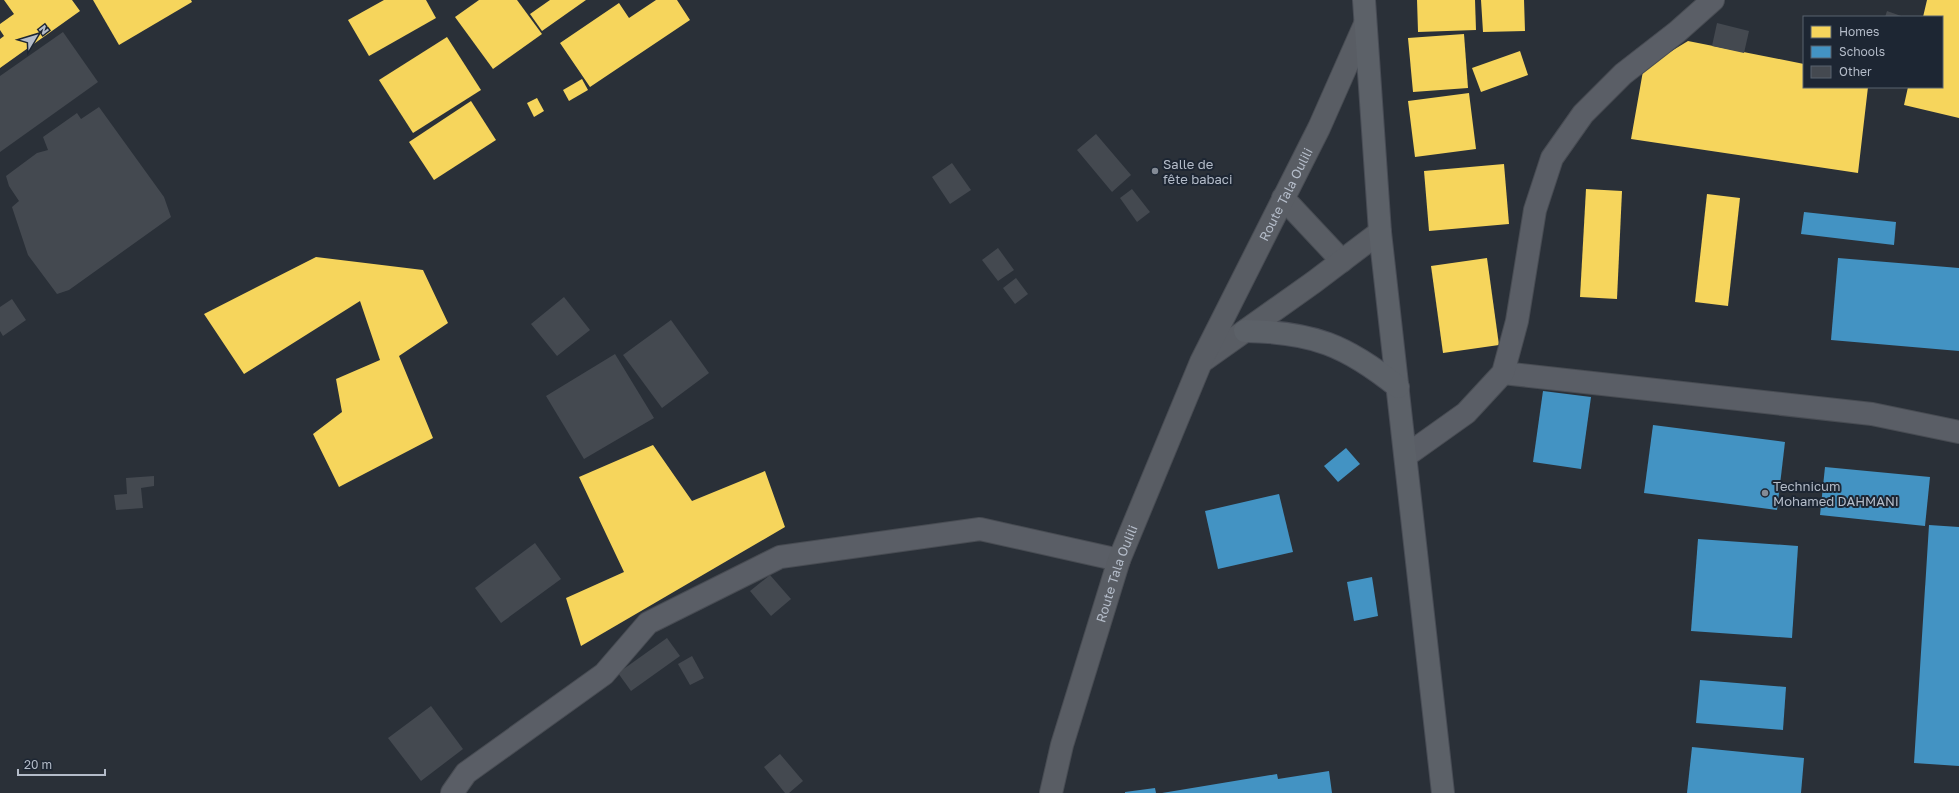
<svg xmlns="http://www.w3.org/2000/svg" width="1959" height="793" font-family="'Golos Text',sans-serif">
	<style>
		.homes { fill: #f6d55c }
		.schools { fill: #4393c3 }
		.building { fill: #444950 }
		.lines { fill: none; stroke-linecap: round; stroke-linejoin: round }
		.street-casing { stroke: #484c53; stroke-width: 24 }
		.secondary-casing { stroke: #484c53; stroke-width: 24 }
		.primary-casing { stroke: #484c55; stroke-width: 24 }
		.street { stroke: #5a5e66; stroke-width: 22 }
		.secondary { stroke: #595d64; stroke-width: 22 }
		.primary { stroke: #5c6168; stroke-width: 22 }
		.poi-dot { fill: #848b96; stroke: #1d2633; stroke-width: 1.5 }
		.labels { text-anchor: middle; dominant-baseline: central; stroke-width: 4; stroke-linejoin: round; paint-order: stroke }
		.poi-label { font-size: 13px; fill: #b4bcc9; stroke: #1d2633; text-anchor: start }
		.street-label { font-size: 13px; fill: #b4bcc9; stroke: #1d2633 }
	</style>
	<rect width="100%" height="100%" fill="#2a3038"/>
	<!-- homes -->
	<g class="homes">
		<path d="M4,0H72L80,11L0,68V39L4,36L0,30V24L14,14Z"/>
		<path d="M93,0H191L192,2L119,45Z"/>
		<path d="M384,0H426L436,18L369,56L348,20Z"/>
		<path d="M479,0H517L542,34L493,69L455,17Z"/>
		<path d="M550,0H586L542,31L530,14Z"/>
		<path d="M656,0H677L690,20L590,87L560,43L619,3L629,18Z"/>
		<path d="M1417,0H1475L1476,30L1418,32Z"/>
		<path d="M1481,0H1524L1525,31L1483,32Z"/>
		<path d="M1927,0H1959V118L1904,105L1908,87H1942V17H1923Z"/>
		<path d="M1464,34L1468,88L1413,92L1408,38Z"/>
		<path d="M447,37L481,90L413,133L379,80Z"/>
		<path d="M1688,41L1804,64V87H1868L1858,173L1631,139L1643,71L1660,58Z"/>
		<path d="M1520,51L1528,75L1481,92L1472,68Z"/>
		<path d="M582,79L588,90L569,101L563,90Z"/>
		<path d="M1469,93L1476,149L1415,157L1408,101Z"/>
		<path d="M537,98L544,111L534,117L527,103Z"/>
		<path d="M471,101L496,140L434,180L409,142Z"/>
		<path d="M1504,164L1509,224L1429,231L1424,171Z"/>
		<path d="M1586,189L1622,191L1617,299L1580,297Z"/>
		<path d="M1707,194L1740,198L1728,306L1695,302Z"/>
		<path d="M316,257L423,270L448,323L399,356L433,438L339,487L313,434L342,412L336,379L380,360L360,301L244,374L204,314Z"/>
		<path d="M1487,258L1499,345L1443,353L1431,266Z"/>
		<path d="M653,445L692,501L765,471L785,527L581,646L566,598L624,572L579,477Z"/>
	</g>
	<!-- schools -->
	<g class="schools">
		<path d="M1804,212L1896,222L1894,245L1801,234Z"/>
		<path d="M1838,258L1959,268V351L1831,340Z"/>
		<path d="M1543,391L1591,397L1581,469L1533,462Z"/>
		<path d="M1653,425L1785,442L1777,510L1644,493Z"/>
		<path d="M1346,448L1360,464L1338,482L1324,466Z"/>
		<path d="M1825,467L1930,477L1925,526L1820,515Z"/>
		<path d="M1279,494L1293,552L1218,569L1205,511Z"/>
		<path d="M1929,525L1959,527V766L1914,763Z"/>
		<path d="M1698,539L1798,546L1792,638L1691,631Z"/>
		<path d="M1372,577L1378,616L1354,621L1347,582Z"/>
		<path d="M1700,680L1786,687L1783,730L1696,723Z"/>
		<path d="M1692,747L1804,758L1801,793H1687Z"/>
		<path d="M1329,771L1332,793H1162L1277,774L1278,779Z"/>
		<path d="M1155,788L1156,793H1125V792Z"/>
	</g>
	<!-- building -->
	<g class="building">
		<path d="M1887,11L1904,17H1885Z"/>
		<path d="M1717,23L1749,31L1744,53L1712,46Z"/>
		<path d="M63,32L98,82L0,152V76Z"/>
		<path d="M99,107L164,197L171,217L69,290L57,294L28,255L12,207L19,201L9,186L6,176L37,153L48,150L43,137L77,113L81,119Z"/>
		<path d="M1096,134L1131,175L1112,192L1077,150Z"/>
		<path d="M952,163L971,190L950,204L932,177Z"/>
		<path d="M1132,189L1150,212L1137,222L1120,198Z"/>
		<path d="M998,248L1014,270L998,281L982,260Z"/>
		<path d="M1016,278L1028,294L1015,304L1003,288Z"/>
		<path d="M564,297L590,330L557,356L531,324Z"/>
		<path d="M12,299L26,320L3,336L0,331V307Z"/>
		<path d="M671,320L709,373L662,408L623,355Z"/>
		<path d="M615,354L654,418L584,459L546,396Z"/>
		<path d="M154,476V486L141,488L143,508L116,510L114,495L127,494L126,478Z"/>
		<path d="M535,543L561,579L501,623L475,588Z"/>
		<path d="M770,575L791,599L771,616L750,591Z"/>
		<path d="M667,638L680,656L631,691L618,673Z"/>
		<path d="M692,656L704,678L690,685L678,664Z"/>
		<path d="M431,706L463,749L421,781L388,738Z"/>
		<path d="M780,754L803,781L789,793H785L764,767Z"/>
	</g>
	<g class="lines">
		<defs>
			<g id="street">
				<path d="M1503,373L1872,414L1959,432"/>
				<path d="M1407,455L1466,413L1503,373L1517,321L1535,210L1552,158L1583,114L1623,74L1677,32L1713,0"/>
				<path d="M452,793L466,773L604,674L648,623L780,557L980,529L1119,560"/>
			</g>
			<g id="secondary">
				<path d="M1283,198L1342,261"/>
				<path d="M1204,360L1314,282L1380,232"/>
				<path id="s1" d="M1051,793L1062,745L1119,560L1201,362L1319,128L1365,24"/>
			</g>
			<g id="primary">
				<path d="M1364,0L1380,232L1443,793"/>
				<path d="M1245,331C1312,332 1346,345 1398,387"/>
			</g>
		</defs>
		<!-- street casing -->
		<use href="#street" class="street-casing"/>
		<!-- secondary casing -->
		<use href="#secondary" class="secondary-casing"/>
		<!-- primary casing -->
		<use href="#primary" class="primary-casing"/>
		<!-- street -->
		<use href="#street" class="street"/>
		<!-- secondary -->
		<use href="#secondary" class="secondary"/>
		<!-- primary -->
		<use href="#primary" class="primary"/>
	</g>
	<!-- markers -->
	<g class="poi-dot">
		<circle cx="1155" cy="171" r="4"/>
		<circle cx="1765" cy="493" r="4"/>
	</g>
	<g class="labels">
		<!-- poi labels -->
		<g class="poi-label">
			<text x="1163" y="164">Salle de<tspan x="1163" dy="15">fête babaci</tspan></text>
			<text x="1773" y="486">Technicum<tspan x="1773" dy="15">Mohamed DAHMANI</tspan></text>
		</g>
		<!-- street labels -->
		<g class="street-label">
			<text stroke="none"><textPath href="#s1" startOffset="645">Route Tala Oulili</textPath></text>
			<text stroke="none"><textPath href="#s1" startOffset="229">Route Tala Oulili</textPath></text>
		</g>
	</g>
	<!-- legend -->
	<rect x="1803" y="16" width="140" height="72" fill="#1d2633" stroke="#59626f"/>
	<rect x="1811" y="26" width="20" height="12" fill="#f6d55c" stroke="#59626f"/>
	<text x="1839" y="36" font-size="12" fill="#b4bcc9">Homes</text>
	<rect x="1811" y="46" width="20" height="12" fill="#4393c3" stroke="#59626f"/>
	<text x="1839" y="56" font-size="12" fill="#b4bcc9">Schools</text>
	<rect x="1811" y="66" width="20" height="12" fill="#444950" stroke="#59626f"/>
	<text x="1839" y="76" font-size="12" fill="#b4bcc9">Other</text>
	<!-- north arrow -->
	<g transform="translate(36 36) rotate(52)" stroke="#1d2633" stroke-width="3" paint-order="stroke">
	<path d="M0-3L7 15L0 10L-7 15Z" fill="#b4bcc9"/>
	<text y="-6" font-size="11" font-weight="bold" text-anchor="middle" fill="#b4bcc9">N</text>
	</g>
	<!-- scale -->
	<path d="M18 769v6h87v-6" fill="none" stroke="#b4bcc9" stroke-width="2"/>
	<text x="24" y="769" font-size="12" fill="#b4bcc9" stroke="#1d2633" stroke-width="3" paint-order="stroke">20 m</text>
</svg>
